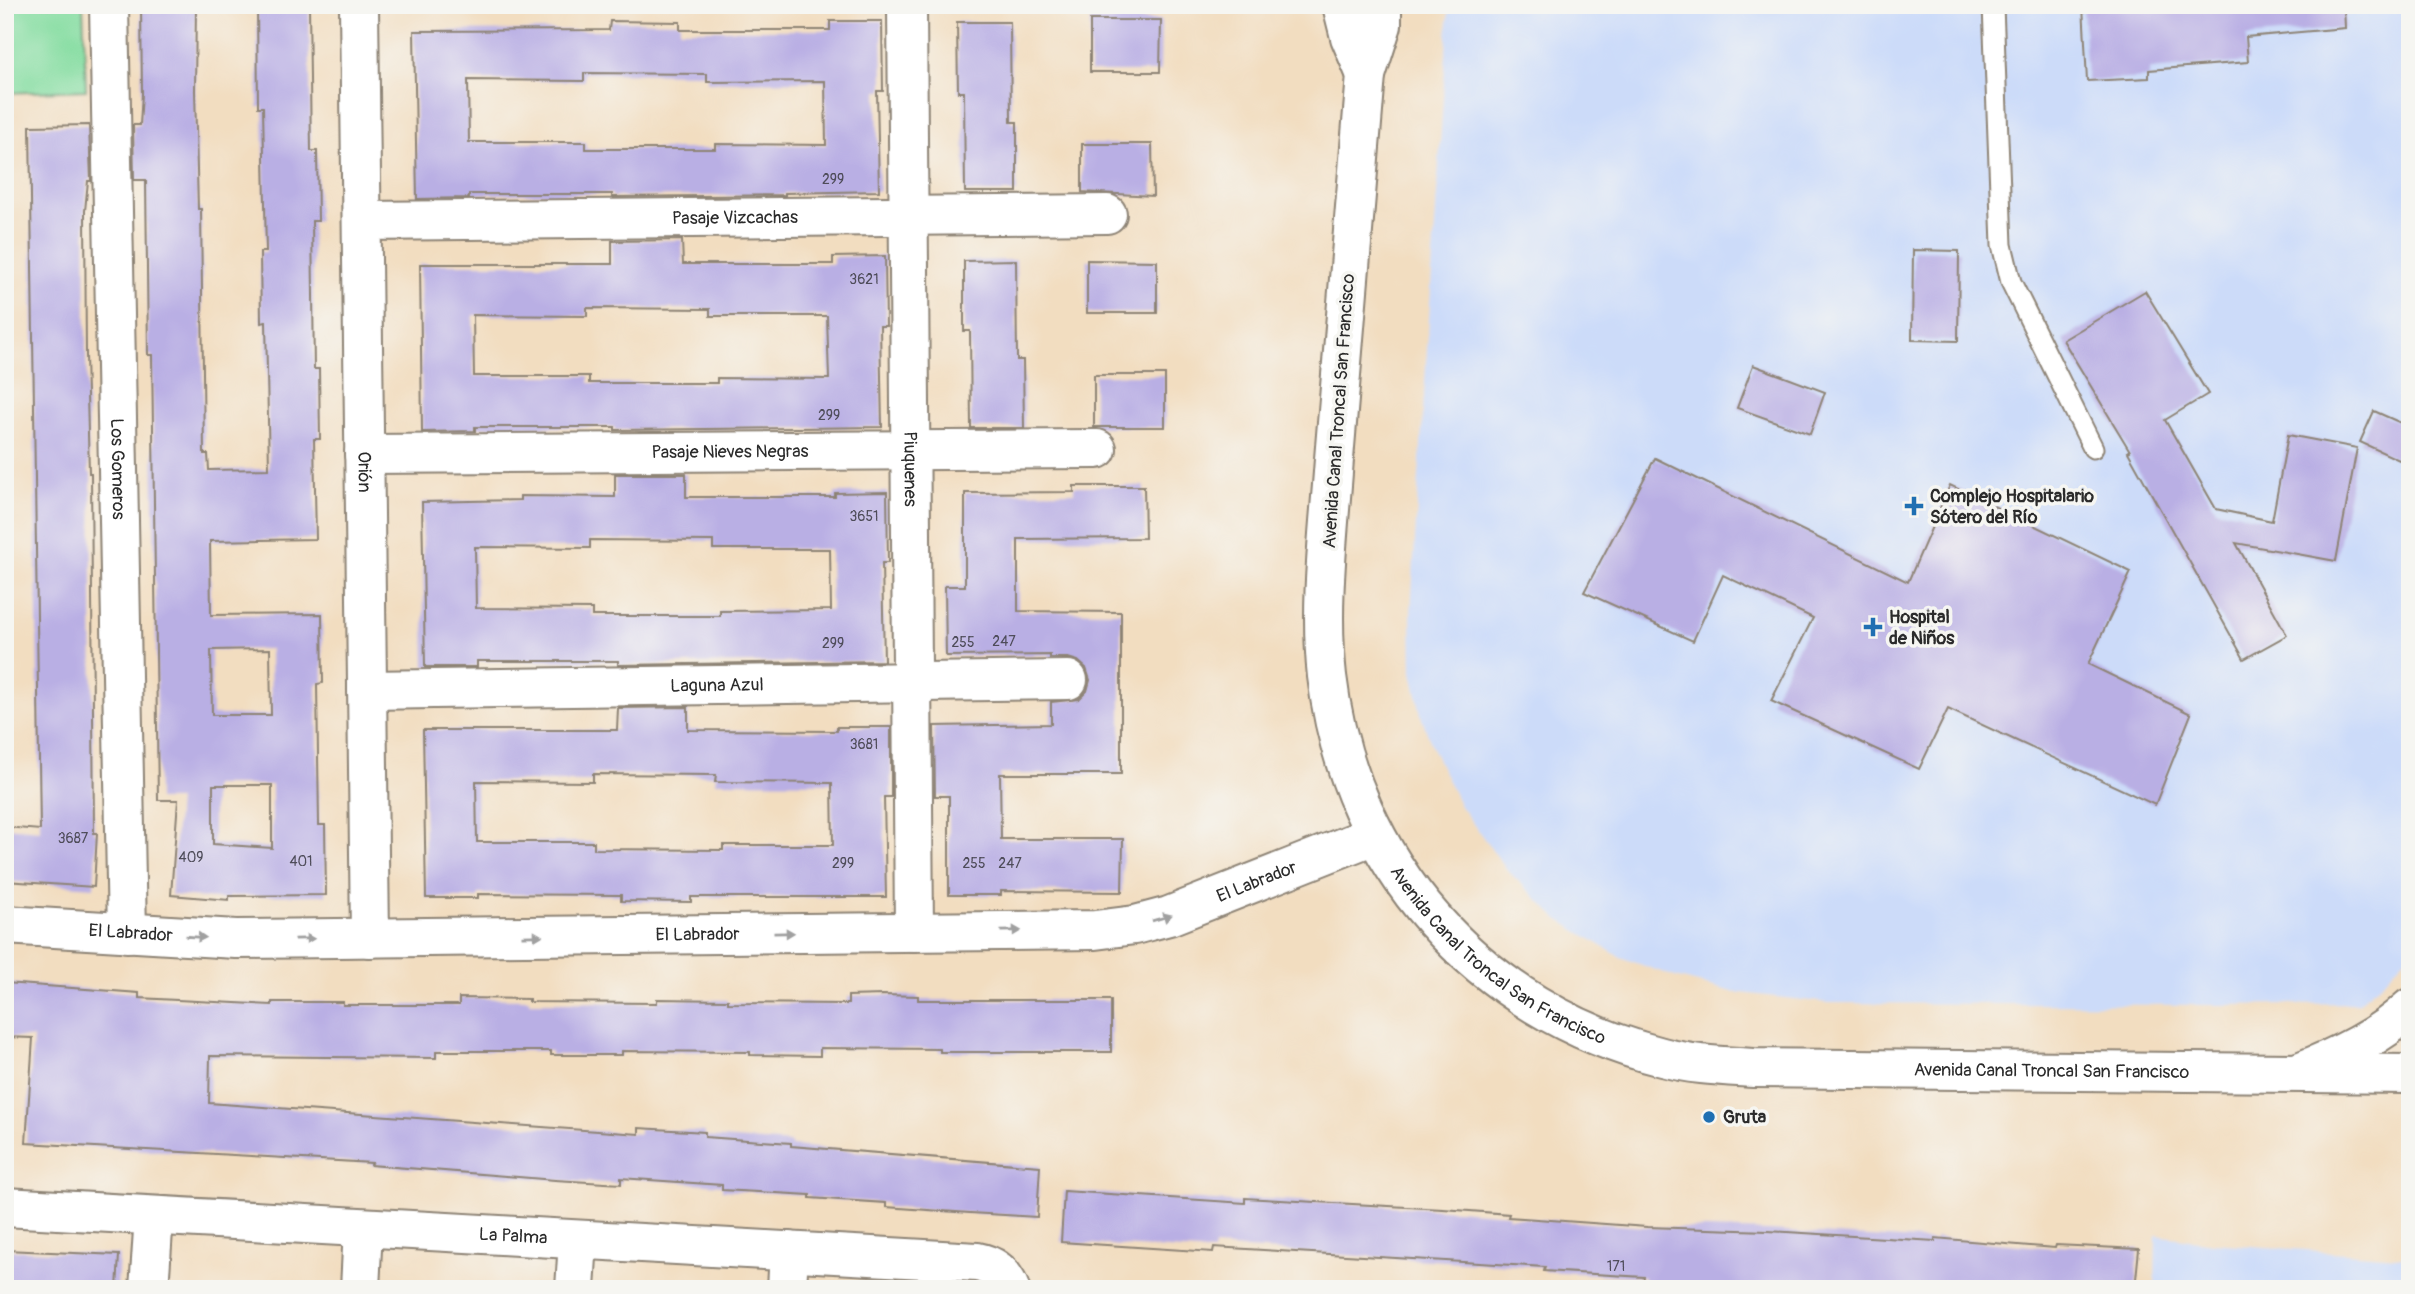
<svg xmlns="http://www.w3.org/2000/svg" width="2415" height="1294" font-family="Pangolin,sans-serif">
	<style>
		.built { fill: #ccdbf9 }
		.green { fill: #85dda1; stroke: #588466; stroke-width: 2 }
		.building { fill: #b9afe4; fill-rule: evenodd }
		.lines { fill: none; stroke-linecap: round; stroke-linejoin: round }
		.lane-casing { stroke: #8e8476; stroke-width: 23 }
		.street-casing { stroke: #8e8476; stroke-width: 42 }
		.secondary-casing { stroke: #8e8476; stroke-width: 42 }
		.primary-casing { stroke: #8e8476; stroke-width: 42 }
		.lane { stroke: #fff; stroke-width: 19 }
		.street { stroke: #fff; stroke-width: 38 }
		.secondary { stroke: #fff; stroke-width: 38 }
		.primary { stroke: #fff; stroke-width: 38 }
		.oneway { fill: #a0a0a0 }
		.poi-dot { fill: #1f6fb2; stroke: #f6f6f2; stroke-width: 2.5 }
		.labels { text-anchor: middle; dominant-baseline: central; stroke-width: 7; stroke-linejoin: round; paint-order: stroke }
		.number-label { font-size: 14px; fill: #4e4c59 }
		.street-label { font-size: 18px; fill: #2b2b2b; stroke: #f6f6f2 }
		.poi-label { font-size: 18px; font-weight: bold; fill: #2b2b2b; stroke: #f6f6f2; text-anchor: start }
	</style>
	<rect width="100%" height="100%" fill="#f6f6f2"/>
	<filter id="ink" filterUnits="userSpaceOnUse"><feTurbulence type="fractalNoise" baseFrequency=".0143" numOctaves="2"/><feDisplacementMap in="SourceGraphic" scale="14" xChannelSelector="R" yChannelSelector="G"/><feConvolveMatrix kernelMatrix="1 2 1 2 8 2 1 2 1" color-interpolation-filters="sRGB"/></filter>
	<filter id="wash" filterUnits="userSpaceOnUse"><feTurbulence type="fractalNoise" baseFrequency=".00686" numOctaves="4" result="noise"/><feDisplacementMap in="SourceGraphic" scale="28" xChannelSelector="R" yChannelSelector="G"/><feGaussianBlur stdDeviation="1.57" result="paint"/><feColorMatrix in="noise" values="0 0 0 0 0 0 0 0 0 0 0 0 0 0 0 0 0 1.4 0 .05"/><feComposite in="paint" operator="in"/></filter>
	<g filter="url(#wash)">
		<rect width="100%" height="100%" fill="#f2ddc0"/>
		<!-- built -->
		<g class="built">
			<path d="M1449,5H2410V952L2382,983L2357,1003L2219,1005L1828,1003L1733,992L1675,977L1620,957L1558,919L1507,870L1460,806L1434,752L1422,719L1412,672L1411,614L1415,539Z"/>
			<path d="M2156,1235L2213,1243L2410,1258V1289H2155Z"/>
		</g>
		<!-- green -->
		<path class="green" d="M5,5H83L86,90L5,93Z"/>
		<g id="blocks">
			<!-- building -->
			<g class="building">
				<path d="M141,5H196L195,91L198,209H201L204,454H208L209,470L269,469L266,322L261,323L260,252H266L263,107H258L257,5H309L311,151H317L318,221H312L314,369H319L320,439H314L316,539L210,541L211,615L322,614L323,683L317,684L319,825H325L326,895L229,896V900L171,895L178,800H158L152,355H148L146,180H134L133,125H140L142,94ZM270,649L271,715H212L211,650ZM213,785H272V848L213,844Z"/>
				<path d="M2083,5H2344L2345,28L2246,37L2248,62L2149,70V78L2087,81Z"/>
				<path d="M1090,20H1161L1160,72H1090Z"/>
				<path d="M610,21L680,22V30H830V21H882L883,91H877L879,191L785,193V195L612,197V194H469V198L417,199L414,31L609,30ZM584,73L707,74V82L825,81L826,145L715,144V149H586V142H469L468,80L584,81Z"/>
				<path d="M957,22H1010L1011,122H1017V192H965L964,92H958Z"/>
				<path d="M89,125L91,181H88L85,211L86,355L89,473H91L94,833H97L94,887L5,881V827L40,830L30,126Z"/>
				<path d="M1082,144H1152L1153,196L1082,192Z"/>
				<path d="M682,240L683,264H833V257L885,256L886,326H880L882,427L615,430V427H475V431L422,432L420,264H612V241ZM587,308L710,309V316H827L829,379L717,378V383H589V376H474L473,315L587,316Z"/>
				<path d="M1913,250L1959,251L1958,341L1912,340Z"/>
				<path d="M1016,260L1017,360H1023L1024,428H971L970,331H964V261Z"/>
				<path d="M1087,260L1157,261V313H1087Z"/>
				<path d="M2145,291L2208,394L2165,420L2216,509L2272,521L2288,435L2357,448L2336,561L2236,543L2287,635L2244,659L2128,452L2130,451L2063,340Z"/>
				<path d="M1753,365L1825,392L1810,434L1737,408Z"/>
				<rect x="1094" y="375" width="71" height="52"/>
				<path d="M2374,411L2410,427V465L2360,442Z"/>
				<path d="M1655,458L1908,582L1950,485L2131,572L2088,664L2191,714L2155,805L1948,709L1919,769L1771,701L1813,618L1723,575L1693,641L1584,592Z"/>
				<path d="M615,474H686V497H835V493L887,492L888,563H882L884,661L618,665V661H477V667H425L422,502L520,500V496L615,497ZM590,540L713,541V549H830L831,610L720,611V616H592V609L476,608L475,547L590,548Z"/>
				<path d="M1074,486H1144L1145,538L1018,539V611L1121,612V774H1000L1001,839H1123L1122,892L1001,891V895H949V796H935L934,726L1051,724V702L1079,699L1087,691L1090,680L1086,668L1078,661L1068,658H1050V655L946,656L945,586H965V493L1074,492Z"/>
				<path d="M688,707V730L837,731V727H891V797H884L886,897H691V902L621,901V895L478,894V898H426L423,730H617L618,708ZM593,774L716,775L715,782L832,783L833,845H723V850L594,849V842H477L476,781L593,782Z"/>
				<path d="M5,983L139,993V998L272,1005V1002H343V1005H459V998L529,999V1002L657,1003V999L728,1000V1003L848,1004V996L883,995L918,996V1000H1111V1052H940V1049L820,1048V1056L750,1055V1052L622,1051V1055H551V1051H436V1058L210,1056L209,1103L639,1134V1128L705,1132V1137L791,1143V1146L1040,1166L1037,1217L970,1213L886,1207V1203L810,1198V1195L722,1190V1185L621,1178V1184L555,1180L371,1165L372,1163L26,1143L33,1038L5,1037Z"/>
				<path d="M1064,1191L1245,1203V1198L1443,1209L1509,1214L1508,1217L1647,1227L1768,1231L1935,1241V1238L2055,1248L2056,1245L2139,1249L2135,1289L1677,1288L1643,1285L1644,1277L1544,1271L1545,1267L1214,1247L1213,1252L1061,1242Z"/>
				<path d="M5,1250L119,1255L117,1289H5Z"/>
			</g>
		</g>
	</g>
	<g filter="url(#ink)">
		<use href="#blocks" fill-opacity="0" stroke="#8e8476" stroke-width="2"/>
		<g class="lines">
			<defs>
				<path id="lane" d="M1993,5L2002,245L2011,282L2093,448"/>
				<g id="street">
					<path id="s1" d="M109,5L127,933"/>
					<path id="s2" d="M359,5L370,938"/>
					<path id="s3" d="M907,5L914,932"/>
					<path id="s4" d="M362,221L1107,214"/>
					<path id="s5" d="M364,454L1097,449"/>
					<path id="s6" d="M367,690L1068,680"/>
					<path id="s7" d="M5,1207L977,1262C993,1265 1004,1273 1010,1289"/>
					<path d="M149,1289L154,1216"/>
					<path d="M360,1289L363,1228"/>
					<path d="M575,1289L578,1240"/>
					<path d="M787,1289L789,1251"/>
				</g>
				<g id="secondary">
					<path d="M1342,5L1350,37L1366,75"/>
					<path id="s8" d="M1382,5V25L1366,75C1355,203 1344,331 1334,459C1329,531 1319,605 1327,676C1349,864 1479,1011 1662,1057C1692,1065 1723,1066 1754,1068L2410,1074"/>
					<path id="s9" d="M5,925L236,939L1095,930L1135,925L1169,916L1374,835"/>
				</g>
				<path id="primary" d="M2299,1072C2339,1056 2378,1038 2410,1008"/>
			</defs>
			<!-- lane casing -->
			<use href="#lane" class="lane-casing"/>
			<!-- street casing -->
			<use href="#street" class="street-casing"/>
			<!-- secondary casing -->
			<use href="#secondary" class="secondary-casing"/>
			<!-- primary casing -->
			<use href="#primary" class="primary-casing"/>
			<!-- lane -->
			<use href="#lane" class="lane"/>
			<!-- street -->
			<use href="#street" class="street"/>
			<!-- secondary -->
			<use href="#secondary" class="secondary"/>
			<!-- primary -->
			<use href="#primary" class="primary"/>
		</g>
		<!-- one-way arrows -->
		<defs><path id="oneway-solid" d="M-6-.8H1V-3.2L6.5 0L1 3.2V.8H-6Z" transform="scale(1.75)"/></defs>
		<g class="oneway">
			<use href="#oneway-solid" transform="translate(1162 918) rotate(-16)"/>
			<use href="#oneway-solid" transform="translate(1011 931) rotate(-1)"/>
			<use href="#oneway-solid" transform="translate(784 933) rotate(-1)"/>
			<use href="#oneway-solid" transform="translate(532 936) rotate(-1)"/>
			<use href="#oneway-solid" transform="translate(196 937) rotate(4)"/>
			<use href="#oneway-solid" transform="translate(304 939) rotate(-1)"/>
		</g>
	</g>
	<!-- markers -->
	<g class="poi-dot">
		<path d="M1910.5 495.5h7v7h7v7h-7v7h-7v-7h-7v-7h7z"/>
		<path d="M1869.5 616.5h7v7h7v7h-7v7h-7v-7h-7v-7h7z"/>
		<circle cx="1709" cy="1117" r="7"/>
	</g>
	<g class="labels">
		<!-- number labels -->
		<g class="number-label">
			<text x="833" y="179">299</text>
			<text x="864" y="279">3621</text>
			<text x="829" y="415">299</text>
			<text x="864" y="516">3651</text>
			<text x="1004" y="641">247</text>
			<text x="963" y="642">255</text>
			<text x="833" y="643">299</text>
			<text x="864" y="744">3681</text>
			<text x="73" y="838">3687</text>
			<text x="191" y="857">409</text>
			<text x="301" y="861">401</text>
			<text x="843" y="863">299</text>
			<text x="974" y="863">255</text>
			<text x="1010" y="863">247</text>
			<text x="1616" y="1266">171</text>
		</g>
		<!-- street labels -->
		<g class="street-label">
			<text stroke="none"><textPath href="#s4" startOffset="373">Pasaje Vizcachas</textPath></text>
			<text transform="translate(1339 411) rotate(-86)">Avenida Canal Troncal San Francisco</text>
			<text stroke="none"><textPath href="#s5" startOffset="366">Pasaje Nieves Negras</textPath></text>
			<text stroke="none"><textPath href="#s1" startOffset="464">Los Gomeros</textPath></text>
			<text stroke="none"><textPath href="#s3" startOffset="464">Piuquenes</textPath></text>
			<text stroke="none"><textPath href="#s2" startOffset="467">Orión</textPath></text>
			<text stroke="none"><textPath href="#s6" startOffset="350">Laguna Azul</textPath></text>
			<text stroke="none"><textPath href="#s9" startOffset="1260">El Labrador</textPath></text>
			<text stroke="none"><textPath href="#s9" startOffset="126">El Labrador</textPath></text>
			<text stroke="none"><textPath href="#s9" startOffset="693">El Labrador</textPath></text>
			<text stroke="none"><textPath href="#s8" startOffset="1018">Avenida Canal Troncal San Francisco</textPath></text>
			<text stroke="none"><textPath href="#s8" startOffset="1606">Avenida Canal Troncal San Francisco</textPath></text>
			<text stroke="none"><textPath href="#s7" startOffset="509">La Palma</textPath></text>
		</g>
		<!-- poi labels -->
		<g class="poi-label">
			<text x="1930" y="496">Complejo Hospitalario<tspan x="1930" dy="21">Sótero del Río</tspan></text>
			<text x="1889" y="617">Hospital<tspan x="1889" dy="21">de Niños</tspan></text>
			<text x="1723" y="1117">Gruta</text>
		</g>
	</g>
	<!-- margin -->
	<rect width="2415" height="1294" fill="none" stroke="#f6f6f2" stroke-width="28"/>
</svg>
